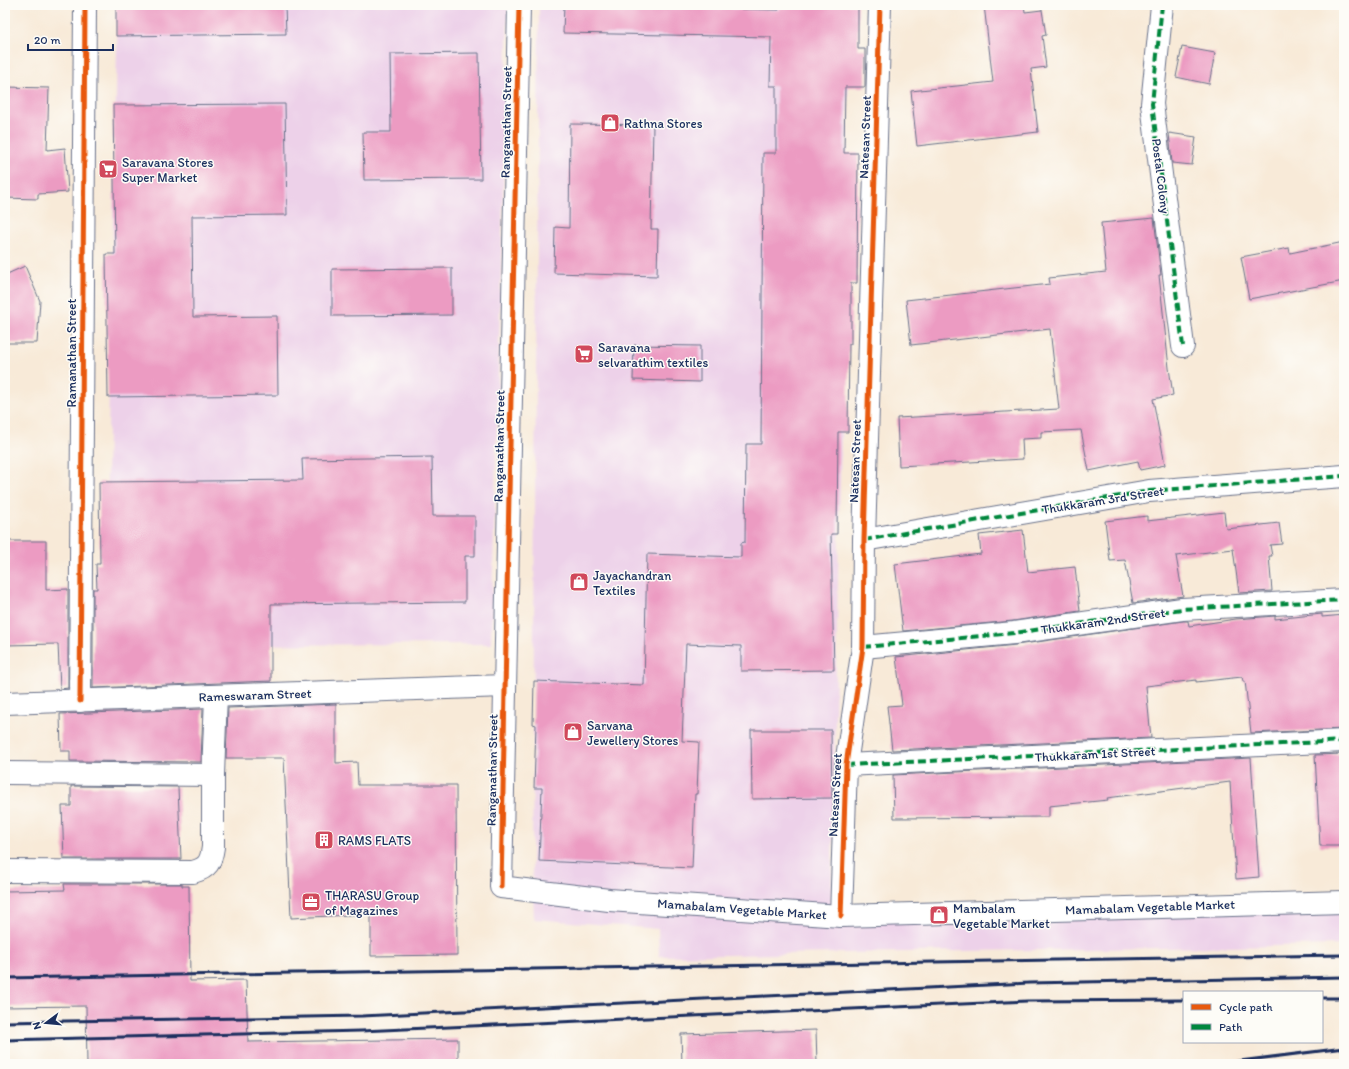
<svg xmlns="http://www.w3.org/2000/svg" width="1349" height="1069" font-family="Itim,sans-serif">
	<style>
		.built { fill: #edd1e9 }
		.building { fill: #ec9bc2 }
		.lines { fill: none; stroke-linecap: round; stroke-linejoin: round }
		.minor-casing { stroke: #687089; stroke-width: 24 }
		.minor { stroke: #fff; stroke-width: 22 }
		.rail { stroke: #1b2f5e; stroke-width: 3 }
		.quiet { stroke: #00873e; stroke-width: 4; stroke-dasharray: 8 4; stroke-linecap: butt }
		.cycleway-casing { stroke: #fdfcf7; stroke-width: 8 }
		.cycleway { stroke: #e8590c; stroke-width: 5 }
		.labels { text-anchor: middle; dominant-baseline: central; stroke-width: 3; stroke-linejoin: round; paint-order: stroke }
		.street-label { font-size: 13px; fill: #1b2f5e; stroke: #fdfcf7 }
		.poi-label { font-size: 13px; fill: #1b2f5e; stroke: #fdfcf7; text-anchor: start }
	</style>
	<rect width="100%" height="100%" fill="#fdfcf7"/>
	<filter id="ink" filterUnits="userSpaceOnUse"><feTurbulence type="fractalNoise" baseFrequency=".025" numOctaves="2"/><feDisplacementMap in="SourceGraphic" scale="8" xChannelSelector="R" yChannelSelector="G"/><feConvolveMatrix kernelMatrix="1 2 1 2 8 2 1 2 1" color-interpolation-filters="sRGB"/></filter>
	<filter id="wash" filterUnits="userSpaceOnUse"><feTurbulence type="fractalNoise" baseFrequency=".012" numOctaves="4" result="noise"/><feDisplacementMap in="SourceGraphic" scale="16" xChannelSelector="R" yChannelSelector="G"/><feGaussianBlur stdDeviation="0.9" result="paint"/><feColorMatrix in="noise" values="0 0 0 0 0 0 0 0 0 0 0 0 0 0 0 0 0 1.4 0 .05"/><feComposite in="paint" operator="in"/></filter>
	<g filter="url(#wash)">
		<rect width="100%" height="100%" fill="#f8ead8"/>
		<!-- built -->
		<g class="built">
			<path d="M118,5H508L491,644L103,645Z"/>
			<path d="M539,5H850L831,909L1344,896V945L659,956L658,929L534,919L532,871Z"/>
		</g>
		<g id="blocks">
			<!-- building -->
			<g class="building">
				<path d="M116,5H285L286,34L116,36Z"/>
				<path d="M564,5H732V9L779,10V5H858V49H865V87H845L844,153H858L857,283H851V344H849L848,432H838L837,534H831L834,670L741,671V646L686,644L682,741L699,742L697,794H695L692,868L539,861L542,788H534L536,725L533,724L534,681L644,685L647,554L741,557V543L745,542L746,444H761L763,153H776V86H770L771,37L563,33Z"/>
				<path d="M984,5H1024L1025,12L1042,10L1046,35L1042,36L1046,67L1031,69L1038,132L917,146L911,91L993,82Z"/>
				<path d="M1182,47L1215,53L1209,84L1176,77Z"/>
				<path d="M479,53L481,179L364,180L363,132H391L390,54Z"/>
				<path d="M5,87L49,88L47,150L65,148L68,192L38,194V199L5,198Z"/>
				<path d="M285,104L287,215L192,216L193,317L277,316L278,395L108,397L106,254H115L113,105Z"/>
				<path d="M570,124L653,125L651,229H658L657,276L554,273L555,227L569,228Z"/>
				<path d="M1169,133L1196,137L1192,165L1172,163Z"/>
				<path d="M1154,218L1161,275H1159L1169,368L1173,395L1153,399L1165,465L1140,470L1138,461L1089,471L1081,430L1041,432V438L1022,439L1023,459L899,466L897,418L1059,409L1050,329L911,345L906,300L1050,284L1049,278L1106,272L1101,223Z"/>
				<path d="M1344,242V281L1249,299L1241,257L1289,248L1290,253Z"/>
				<path d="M25,266L40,301L37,343H5V275Z"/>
				<path d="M452,268V315L332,316V269Z"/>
				<path d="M634,345L700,346V382L633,380Z"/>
				<path d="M432,457L433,516H475V556H465V602L271,604V681L93,688V589H97L96,564H100L99,482L303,480L302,459Z"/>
				<path d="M1224,512L1226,529L1279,523L1282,544L1270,545L1272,556H1269L1272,591L1239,593L1233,549L1176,556L1183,596L1133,603L1125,560L1110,561L1105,521L1147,516V521Z"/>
				<path d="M1023,530L1028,572L1075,567L1080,611L1013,621L903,631L895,564L981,554L979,535Z"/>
				<path d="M5,541H46V590L68,589V688L60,689L58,644L5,645Z"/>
				<path d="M1322,614V617L1344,615V667H1341L1344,692V729L1251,733L1245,681H1243L1242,677L1196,682V680L1146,686L1151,738L892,750L887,706L902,705L896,657L1016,645L1183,621H1188L1189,626L1236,619L1275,616V619Z"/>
				<path d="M336,704V763L357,762L358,785H456L457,955L371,956V914L291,918L284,758H226L228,708Z"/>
				<path d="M203,709L201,762L70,761V751H61L60,714Z"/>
				<path d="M751,730H831L832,798L752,799Z"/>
				<path d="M1344,754V846H1320L1315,755Z"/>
				<path d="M1251,758L1259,877L1236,879L1230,782L1107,798L1108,800L1049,806V817L894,818L893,775Z"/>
				<path d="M71,786L178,787L181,859H64L62,806H71Z"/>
				<path d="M64,884H182V886H189L190,981L246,980L248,1042L458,1039V1064H87L86,1006L5,1007V891L65,890Z"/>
				<path d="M816,1030L817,1064H682L681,1034Z"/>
			</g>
		</g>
	</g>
	<g filter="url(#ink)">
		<use href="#blocks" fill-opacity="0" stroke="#687089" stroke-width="1"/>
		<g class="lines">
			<defs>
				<g id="minor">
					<path d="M519,5L501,887L609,900L841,916L1344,902"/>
					<path d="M1162,5L1152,104L1183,346"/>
					<path d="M864,540L1149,491L1344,476"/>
					<path d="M863,647L1014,633L1182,609L1344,600"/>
					<path d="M80,701L85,5"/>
					<path d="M5,703L505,686"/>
					<path d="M846,765L1344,741"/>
					<path d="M5,773L213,775"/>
					<path d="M5,871L193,872C208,868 211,862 213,847V775L216,696"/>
					<path d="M841,916L846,765L863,647L864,540L880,5"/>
				</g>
			</defs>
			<!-- minor casing -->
			<use href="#minor" class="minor-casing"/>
			<!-- minor -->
			<use href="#minor" class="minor"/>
			<!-- rail -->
			<g class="rail">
				<path d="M5,978L1344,955"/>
				<path d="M1322,998H1344"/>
				<path d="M5,1022L362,1016L1029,983L1344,977"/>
				<path d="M5,1040L361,1031L1027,1001L1184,1000"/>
				<path d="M1216,1064L1344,1048"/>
			</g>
			<!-- quiet -->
			<g class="quiet">
				<path d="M1162,5L1152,104L1183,346"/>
				<path d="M864,540L1149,491L1344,476"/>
				<path d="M863,647L1014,633L1182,609L1344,600"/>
				<path d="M846,765L1344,741"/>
			</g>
			<defs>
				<g id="cycleway">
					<path d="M80,701L85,5"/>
					<path d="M501,887L519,5"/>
					<path d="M841,916L846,765L863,647L864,540L880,5"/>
				</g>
			</defs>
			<!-- cycleway casing -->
			<use href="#cycleway" class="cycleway-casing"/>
			<!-- cycleway -->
			<use href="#cycleway" class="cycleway"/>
		</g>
	</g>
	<!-- icons -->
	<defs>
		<symbol id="shop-square" viewBox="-11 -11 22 22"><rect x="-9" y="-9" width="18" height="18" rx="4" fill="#d1495b" stroke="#fdfcf7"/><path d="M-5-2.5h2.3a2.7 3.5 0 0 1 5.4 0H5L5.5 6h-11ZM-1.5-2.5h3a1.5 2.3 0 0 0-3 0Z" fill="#fff"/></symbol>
		<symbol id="supermarket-square" viewBox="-11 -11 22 22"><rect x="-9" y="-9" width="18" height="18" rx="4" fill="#d1495b" stroke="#fdfcf7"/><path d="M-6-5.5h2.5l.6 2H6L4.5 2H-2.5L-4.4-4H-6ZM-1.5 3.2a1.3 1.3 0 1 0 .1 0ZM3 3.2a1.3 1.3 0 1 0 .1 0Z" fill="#fff"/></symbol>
		<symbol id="building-square" viewBox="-11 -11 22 22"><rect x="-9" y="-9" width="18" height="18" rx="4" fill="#d1495b" stroke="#fdfcf7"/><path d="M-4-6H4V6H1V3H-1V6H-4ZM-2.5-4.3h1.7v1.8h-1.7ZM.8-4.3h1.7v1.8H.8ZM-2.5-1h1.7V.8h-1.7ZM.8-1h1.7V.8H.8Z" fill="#fff"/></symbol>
		<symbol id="office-square" viewBox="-11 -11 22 22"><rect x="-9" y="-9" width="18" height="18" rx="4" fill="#d1495b" stroke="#fdfcf7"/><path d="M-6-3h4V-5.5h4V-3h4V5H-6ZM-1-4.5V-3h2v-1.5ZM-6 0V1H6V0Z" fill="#fff"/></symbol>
	</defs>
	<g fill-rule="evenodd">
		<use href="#shop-square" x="599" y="112" width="22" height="22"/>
		<use href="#supermarket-square" x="97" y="158" width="22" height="22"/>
		<use href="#supermarket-square" x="573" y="343" width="22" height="22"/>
		<use href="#shop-square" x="568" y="571" width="22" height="22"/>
		<use href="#shop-square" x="562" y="721" width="22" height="22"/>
		<use href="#building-square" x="313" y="829" width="22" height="22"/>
		<use href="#office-square" x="300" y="891" width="22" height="22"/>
		<use href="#shop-square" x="928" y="904" width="22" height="22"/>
	</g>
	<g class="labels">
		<!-- street labels -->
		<g class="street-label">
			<text transform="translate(506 122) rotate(-89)">Ranganathan Street</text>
			<text transform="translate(865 137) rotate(-88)">Natesan Street</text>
			<text transform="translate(1161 176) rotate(83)">Postal Colony</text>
			<text transform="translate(71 353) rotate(-90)">Ramanathan Street</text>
			<text transform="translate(499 446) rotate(-89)">Ranganathan Street</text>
			<text transform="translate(855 461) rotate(-88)">Natesan Street</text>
			<text transform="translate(1103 500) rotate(-9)">Thukkaram 3rd Street</text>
			<text transform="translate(1103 621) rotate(-8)">Thukkaram 2nd Street</text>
			<text transform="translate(255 695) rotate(-2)">Rameswaram Street</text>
			<text transform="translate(1095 754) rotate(-3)">Thukkaram 1st Street</text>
			<text transform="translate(492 770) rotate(-89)">Ranganathan Street</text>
			<text transform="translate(835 795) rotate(-87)">Natesan Street</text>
			<text transform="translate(1150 907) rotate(-2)">Mamabalam Vegetable Market</text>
			<text transform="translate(742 909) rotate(4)">Mamabalam Vegetable Market</text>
		</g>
		<!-- poi labels -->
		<g class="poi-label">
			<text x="624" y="123">Rathna Stores</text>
			<text x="122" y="162">Saravana Stores<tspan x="122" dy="15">Super Market</tspan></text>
			<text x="598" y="347">Saravana<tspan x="598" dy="15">selvarathim textiles</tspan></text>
			<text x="593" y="575">Jayachandran<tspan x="593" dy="15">Textiles</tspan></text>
			<text x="587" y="725">Sarvana<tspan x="587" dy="15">Jewellery Stores</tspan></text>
			<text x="338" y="840">RAMS FLATS</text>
			<text x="325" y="895">THARASU Group<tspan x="325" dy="15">of Magazines</tspan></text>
			<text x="953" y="908">Mambalam<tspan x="953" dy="15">Vegetable Market</tspan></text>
		</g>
	</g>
	<!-- margin -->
	<rect width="1349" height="1069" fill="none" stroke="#fdfcf7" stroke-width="20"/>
	<!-- legend -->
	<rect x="1183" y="991" width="140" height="52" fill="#fdfcf7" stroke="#a3aaba"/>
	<rect x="1191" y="1004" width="20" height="6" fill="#e8590c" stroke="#a3aaba"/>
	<text x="1219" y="1011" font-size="12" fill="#1b2f5e">Cycle path</text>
	<rect x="1191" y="1024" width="20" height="6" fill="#00873e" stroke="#a3aaba"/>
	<text x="1219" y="1031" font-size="12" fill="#1b2f5e">Path</text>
	<!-- north arrow -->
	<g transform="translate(46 1023) rotate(254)" stroke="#fdfcf7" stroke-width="3" paint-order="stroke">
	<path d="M0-3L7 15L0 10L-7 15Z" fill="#1b2f5e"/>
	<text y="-6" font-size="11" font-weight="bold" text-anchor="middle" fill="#1b2f5e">N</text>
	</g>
	<!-- scale -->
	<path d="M28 44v6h85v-6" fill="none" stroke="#1b2f5e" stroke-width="2"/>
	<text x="34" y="44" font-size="12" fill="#1b2f5e" stroke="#fdfcf7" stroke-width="3" paint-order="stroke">20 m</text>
</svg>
